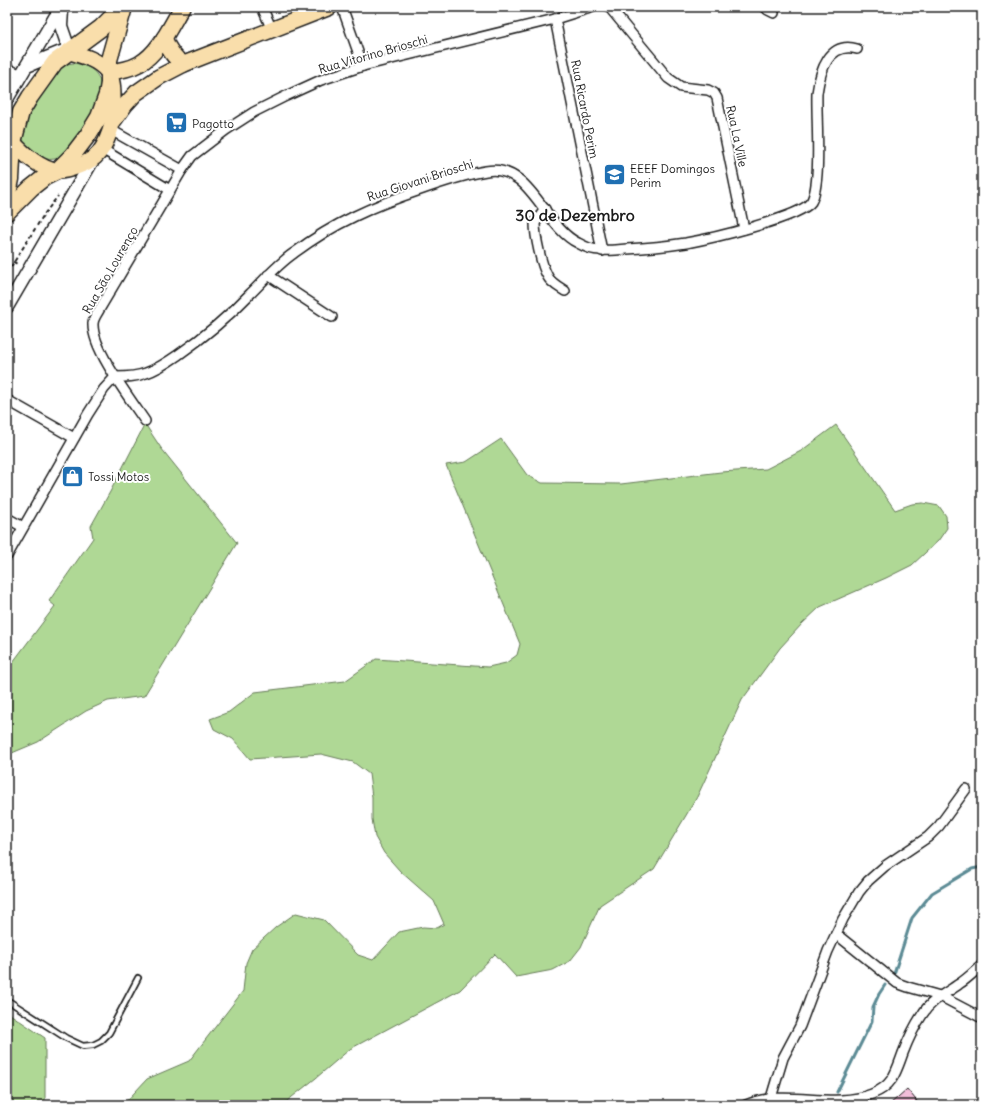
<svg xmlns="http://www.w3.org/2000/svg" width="989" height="1112" font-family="Delius,sans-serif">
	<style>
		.green { fill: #afd895; stroke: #667a58 }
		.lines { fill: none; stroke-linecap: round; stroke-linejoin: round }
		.stream { stroke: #5c8b95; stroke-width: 3 }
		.building { fill: #f2beda; stroke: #1c1c1c }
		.service-casing { stroke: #1c1c1c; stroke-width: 8 }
		.minor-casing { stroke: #1c1c1c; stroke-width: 12 }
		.tertiary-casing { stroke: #1c1c1c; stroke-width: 15 }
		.primary-casing { stroke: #1c1c1c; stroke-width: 18 }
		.trunk-casing { stroke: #1c1c1c; stroke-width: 19 }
		.path { stroke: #1c1c1c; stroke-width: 2; stroke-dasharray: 4 3; stroke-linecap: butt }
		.service { stroke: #fff; stroke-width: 4.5 }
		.minor { stroke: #fff; stroke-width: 9 }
		.tertiary { stroke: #fff; stroke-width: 12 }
		.primary { stroke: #f9deab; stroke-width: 15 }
		.trunk { stroke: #f9deab; stroke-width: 16 }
		.labels { text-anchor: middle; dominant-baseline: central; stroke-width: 4; stroke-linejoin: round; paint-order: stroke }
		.street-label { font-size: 12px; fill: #1c1c1c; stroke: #fff }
		.poi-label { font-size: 12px; fill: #1c1c1c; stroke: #fff; text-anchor: start }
		.district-label { font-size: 16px; font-weight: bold; fill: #1c1c1c; stroke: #fff }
	</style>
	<rect width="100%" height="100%" fill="#fff"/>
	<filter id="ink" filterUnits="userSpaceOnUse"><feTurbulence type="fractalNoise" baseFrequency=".025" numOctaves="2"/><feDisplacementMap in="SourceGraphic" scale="8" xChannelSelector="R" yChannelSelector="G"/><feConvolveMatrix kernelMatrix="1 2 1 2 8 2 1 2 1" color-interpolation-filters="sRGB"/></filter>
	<g filter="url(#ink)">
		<!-- green -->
		<g class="green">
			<path d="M74,63C130,72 82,131 66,156C43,164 40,157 21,144L19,131L53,71L66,64Z"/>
			<path d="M145,424L161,448L237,543L144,696L108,701L86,711L38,742L12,753L7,757V670L55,606L49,601L93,538L91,526L110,492Z"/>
			<path d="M836,425L895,510L912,504L923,503L939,506L946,516L947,528L938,541L912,565L886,578L820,607L802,624L780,648L742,700L697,797L654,869L600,905L581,947L570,961L553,970L516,977L495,954L460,990L350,1049L316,1078L282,1105H123L147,1079L189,1061L243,991L246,963L252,949L276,927L296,913L324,920L358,955L373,960L399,932L423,927L437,928L444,924L434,901L400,871L384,853L375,837L372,819V797L369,774L353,762L321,754L250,759L233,739L214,729L210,719L229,712L255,692L345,681L376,659L488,667L506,663L517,655L520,644L446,465L466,462L501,439L527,475L542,483L621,484L721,472L766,469L801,451Z"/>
			<path d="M7,1012L45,1038V1105H7Z"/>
		</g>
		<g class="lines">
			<!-- stream -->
			<g class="stream">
				<path d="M894,974L912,918L932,893L972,869L982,867"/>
				<path d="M837,1092L872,1021L873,1007L879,994L885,985"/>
			</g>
		</g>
		<!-- building -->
		<path class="building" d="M907,1089L920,1105H889Z"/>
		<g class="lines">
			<defs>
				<path id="service" d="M7,1000L66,1038L83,1046L93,1045L101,1041L109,1033L138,978"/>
				<g id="minor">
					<path d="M262,7L272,30"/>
					<path d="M342,7L363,66"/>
					<path d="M609,7L668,78L681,87L708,90L714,93L717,98L744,229"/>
					<path d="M765,7L768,10L774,13"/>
					<path d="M555,19L602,251"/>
					<path d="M7,68L21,75"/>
					<path d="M111,130L182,170"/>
					<path d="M102,149L170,190"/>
					<path d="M545,209L535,223C535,236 541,265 548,277C551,283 559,287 565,291"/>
					<path d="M268,275L332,317"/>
					<path d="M115,377C126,377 136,377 146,373C158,369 168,362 178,355C204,337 229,316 251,293C265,279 278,264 294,253C334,223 373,206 420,190C442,182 463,175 486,171C531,163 544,227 578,243C585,247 592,250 600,250C609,251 618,250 627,249C647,248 667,246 686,243C708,239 800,218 811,202C822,184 816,117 817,93C820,71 829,41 857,49"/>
					<path d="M7,400L74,438"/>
					<path d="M145,421C131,400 92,349 93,324C93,319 97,314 99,310L182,170L192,156L226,130L254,112L286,96L321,80L363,66L555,19L593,7"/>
					<path d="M7,518L23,527"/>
					<path d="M7,556L88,414L104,389L115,377"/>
					<path d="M836,934L897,983L908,987L940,996L982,1018"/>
					<path d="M771,1098L783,1058L800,1026L828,951L843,919L859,892L868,881L885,866L928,837L939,826L966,789"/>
					<path d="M746,1105C786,1088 831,1110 872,1094C893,1086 896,1072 903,1053C908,1040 914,1027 922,1015C931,1000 945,994 959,984C967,979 975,971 982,965"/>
				</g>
				<g id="tertiary">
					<path d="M27,66L61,52H70L61,26L62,10"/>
					<path d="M7,99L61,7"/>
					<path d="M7,307L94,158"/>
				</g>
				<g id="primary">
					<path d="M164,38C168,48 173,58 184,64"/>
					<path d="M108,72C119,71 130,69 139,64C159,53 170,27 182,7"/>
					<path d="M112,123L125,105L136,93L159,77L184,64L330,7"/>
					<path d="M13,142C22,153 43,171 58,171C69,171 86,164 95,157C102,151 107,140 110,131C114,121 113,109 113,98C113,90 113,78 107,71C98,60 84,56 70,52"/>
				</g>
				<g id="trunk">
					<path d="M7,198L11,179L13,142L21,112L30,97L55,62L101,28L122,7"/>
					<path d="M7,212L31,188L45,177L57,171L72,156L88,135L99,117L107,95L109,83V60L124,7"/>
				</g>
			</defs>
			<!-- service casing -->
			<use href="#service" class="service-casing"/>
			<!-- minor casing -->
			<use href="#minor" class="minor-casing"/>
			<!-- tertiary casing -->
			<use href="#tertiary" class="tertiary-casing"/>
			<!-- primary casing -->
			<use href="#primary" class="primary-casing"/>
			<!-- trunk casing -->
			<use href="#trunk" class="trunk-casing"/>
			<!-- path -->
			<g class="path">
				<path d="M7,258L19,265"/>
				<path d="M7,273L45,213L58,196"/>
			</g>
			<!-- service -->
			<use href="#service" class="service"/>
			<!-- minor -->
			<use href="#minor" class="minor"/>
			<!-- tertiary -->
			<use href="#tertiary" class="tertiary"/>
			<!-- primary -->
			<use href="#primary" class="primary"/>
			<!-- trunk -->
			<use href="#trunk" class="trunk"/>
		</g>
	</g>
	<!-- icons -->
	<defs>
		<symbol id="supermarket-square" viewBox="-11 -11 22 22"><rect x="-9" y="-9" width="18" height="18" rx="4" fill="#1f6fb2" stroke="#fff"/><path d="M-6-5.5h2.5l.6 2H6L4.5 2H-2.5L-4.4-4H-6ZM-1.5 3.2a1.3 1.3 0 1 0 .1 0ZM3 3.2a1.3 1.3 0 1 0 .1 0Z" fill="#fff"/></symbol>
		<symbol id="school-square" viewBox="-11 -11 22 22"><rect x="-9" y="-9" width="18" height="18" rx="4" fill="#1f6fb2" stroke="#fff"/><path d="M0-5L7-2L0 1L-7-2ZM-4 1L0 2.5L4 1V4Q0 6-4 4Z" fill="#fff"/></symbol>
		<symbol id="shop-square" viewBox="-11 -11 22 22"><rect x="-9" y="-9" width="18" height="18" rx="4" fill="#1f6fb2" stroke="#fff"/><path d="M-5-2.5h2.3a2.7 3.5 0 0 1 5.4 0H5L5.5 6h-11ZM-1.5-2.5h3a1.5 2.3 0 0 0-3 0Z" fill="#fff"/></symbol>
	</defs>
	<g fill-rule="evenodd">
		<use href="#supermarket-square" x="164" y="110" width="25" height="25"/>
		<use href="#school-square" x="602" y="162" width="25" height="25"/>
		<use href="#shop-square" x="60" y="464" width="25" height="25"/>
	</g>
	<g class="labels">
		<!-- street labels -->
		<g class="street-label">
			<text transform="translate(373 54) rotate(-16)">Rua Vitorino Brioschi</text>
			<text transform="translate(585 109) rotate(79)">Rua Ricardo Perim</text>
			<text transform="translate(737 136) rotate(78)">Rua La Ville</text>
			<text transform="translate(420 180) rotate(-18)">Rua Giovani Brioschi</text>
			<text transform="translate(110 270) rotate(-60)">Rua São Lourenço</text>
		</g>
		<!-- poi labels -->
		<g class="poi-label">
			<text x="192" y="123">Pagotto</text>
			<text x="630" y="168">EEEF Domingos<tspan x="630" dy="14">Perim</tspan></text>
			<text x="88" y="476">Tossi Motos</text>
		</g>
		<!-- district labels -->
		<g class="district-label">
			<text x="575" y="215">30 de Dezembro</text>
		</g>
	</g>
	<!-- margin -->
	<rect width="989" height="1112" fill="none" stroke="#fff" stroke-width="24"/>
	<rect x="12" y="12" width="965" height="1088" fill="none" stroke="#1c1c1c" stroke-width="1.5" filter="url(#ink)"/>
</svg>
